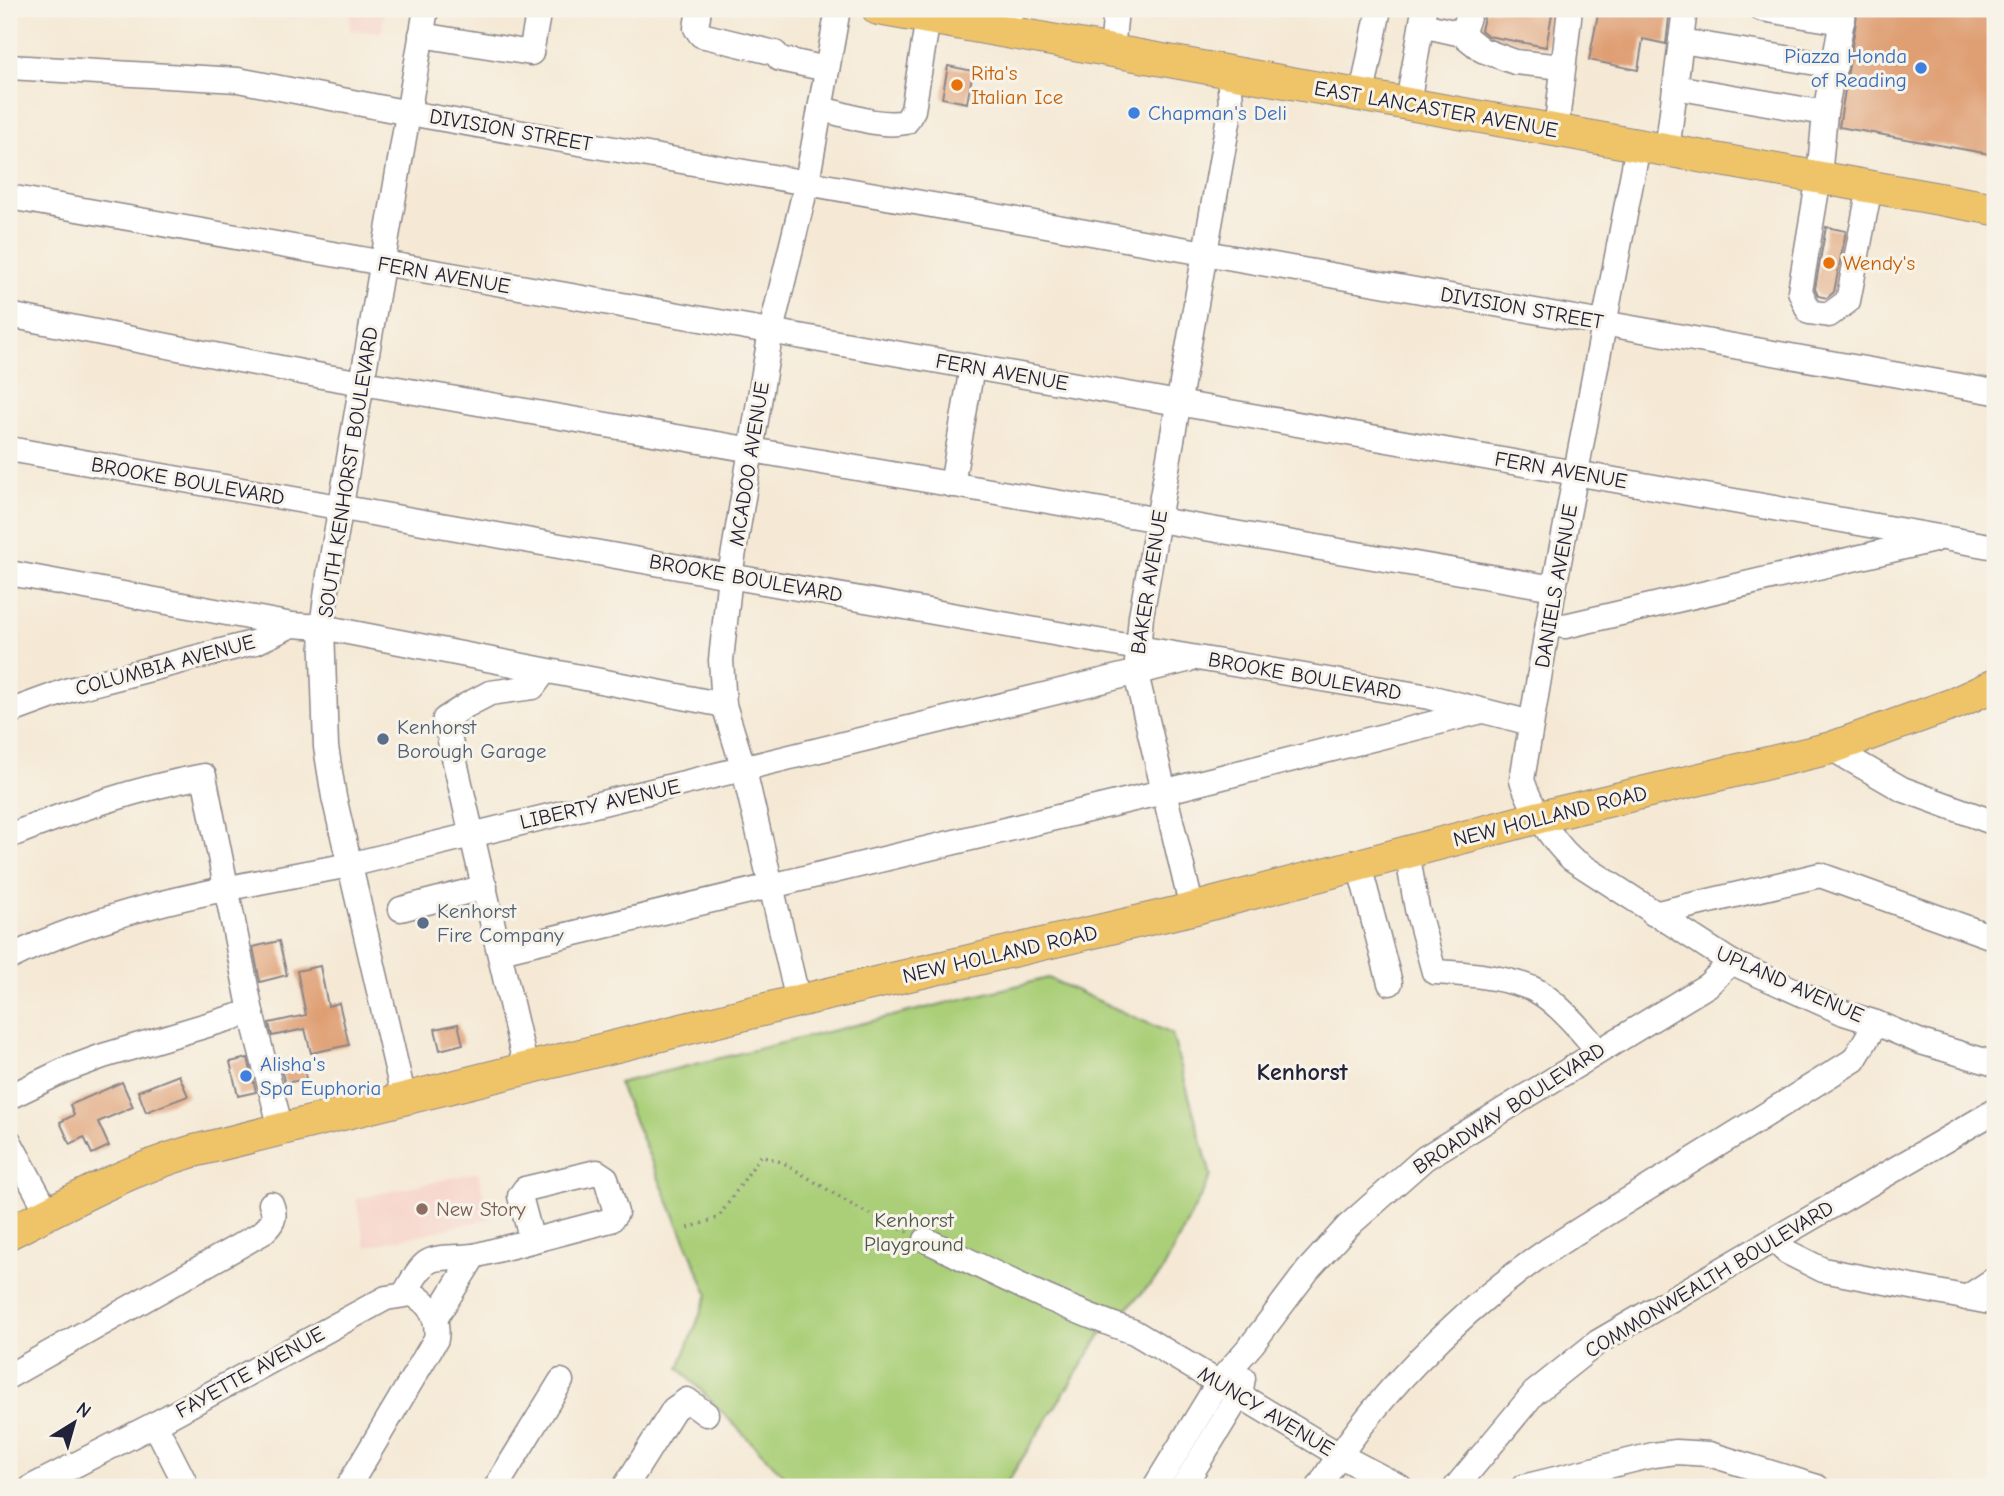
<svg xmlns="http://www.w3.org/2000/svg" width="2004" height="1496" font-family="'Comic Neue',sans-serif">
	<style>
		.built { fill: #f7d1c8 }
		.green { fill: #aacf78; stroke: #66785a; stroke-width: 2 }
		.building { fill: #df9f73 }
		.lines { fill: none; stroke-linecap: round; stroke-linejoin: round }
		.minor-casing { stroke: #8c8688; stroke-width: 27 }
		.major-casing { stroke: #8c8688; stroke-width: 34 }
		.path { stroke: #8c8688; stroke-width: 3.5; stroke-dasharray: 2 5; stroke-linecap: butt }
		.minor { stroke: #fff; stroke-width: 24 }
		.major { stroke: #efc469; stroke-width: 32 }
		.shop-dot { fill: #3f7fe0; stroke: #f7f3e8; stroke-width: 2.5 }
		.food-dot { fill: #e8710a; stroke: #f7f3e8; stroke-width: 2.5 }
		.service-dot { fill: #5c6f8a; stroke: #f7f3e8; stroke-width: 2.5 }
		.education-dot { fill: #8d6e63; stroke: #f7f3e8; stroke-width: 2.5 }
		.labels { text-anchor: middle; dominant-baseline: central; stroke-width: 6; stroke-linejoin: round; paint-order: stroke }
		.shop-label { font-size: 21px; fill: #366cbe; stroke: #f7f3e8; text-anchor: start }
		.food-label { font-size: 21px; fill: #c56008; stroke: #f7f3e8; text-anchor: start }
		.street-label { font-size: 21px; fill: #22223b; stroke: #f7f3e8 }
		.service-label { font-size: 21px; fill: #4e5e75; stroke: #f7f3e8; text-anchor: start }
		.education-label { font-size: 21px; fill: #785e54; stroke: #f7f3e8; text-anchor: start }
		.park-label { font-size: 21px; fill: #4b564d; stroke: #f7f3e8 }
		.quarter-label { font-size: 24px; font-weight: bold; fill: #22223b; stroke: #f7f3e8 }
	</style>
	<rect width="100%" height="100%" fill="#f7f3e8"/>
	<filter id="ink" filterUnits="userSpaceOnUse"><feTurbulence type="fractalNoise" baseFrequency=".0143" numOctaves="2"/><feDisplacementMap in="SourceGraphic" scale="14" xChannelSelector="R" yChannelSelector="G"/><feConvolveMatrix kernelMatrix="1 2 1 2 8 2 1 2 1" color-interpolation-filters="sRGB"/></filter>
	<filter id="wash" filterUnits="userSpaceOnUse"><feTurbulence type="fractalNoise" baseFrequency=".00686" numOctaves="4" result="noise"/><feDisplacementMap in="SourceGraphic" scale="28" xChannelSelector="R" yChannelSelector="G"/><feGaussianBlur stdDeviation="1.57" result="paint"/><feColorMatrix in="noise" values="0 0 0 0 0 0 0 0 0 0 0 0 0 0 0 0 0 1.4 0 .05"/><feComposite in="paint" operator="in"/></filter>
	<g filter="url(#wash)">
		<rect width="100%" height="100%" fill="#f5e9d5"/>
		<!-- built -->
		<g class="built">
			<path d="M351,9H384L382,32L350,30Z"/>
			<path d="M478,1172L489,1219L366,1247L356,1199Z"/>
		</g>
		<!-- green -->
		<path class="green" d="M1048,978L1172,1034L1211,1176L1161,1274L1102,1333L1004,1487H795L679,1368L708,1294L618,1083Z"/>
		<g id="blocks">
			<!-- building -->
			<g class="building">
				<path d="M1486,9H1553L1546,47L1488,36L1481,30Z"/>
				<path d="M1599,9H1670L1666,44L1643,39L1638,70L1589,60Z"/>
				<path d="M1858,9H1995V155L1839,127Z"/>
				<path d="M948,66L973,71L967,103L942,98Z"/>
				<path d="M1826,227L1846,231L1834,292L1827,298L1818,296L1815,289Z"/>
				<path d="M279,941L287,975L260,982L253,947Z"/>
				<path d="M320,966L328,1006L339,1003L349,1045L311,1053L305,1029L272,1036L269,1023L306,1015L297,971Z"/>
				<path d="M458,1024L463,1044L440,1050L435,1029Z"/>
				<path d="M248,1058L256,1092L238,1096L230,1062Z"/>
				<path d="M303,1062L306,1079L285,1083L280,1067Z"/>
				<path d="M179,1075L188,1096L146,1112L138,1091Z"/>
				<path d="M122,1082L133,1107L98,1122L109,1146L92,1154L84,1137L70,1144L60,1122L74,1115L70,1105Z"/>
			</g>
		</g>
	</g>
	<g filter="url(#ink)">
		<use href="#blocks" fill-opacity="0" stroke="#8c8688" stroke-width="2"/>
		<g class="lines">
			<defs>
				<g id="minor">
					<path d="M699,9L696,28L701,35L775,53L780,59L827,69"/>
					<path d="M1762,9L1842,22"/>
					<path d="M1844,9L1825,113L1819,177L1800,291L1809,312L1829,315L1848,301L1870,187"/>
					<path d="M1422,25L1462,34L1482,50L1515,62L1563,67"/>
					<path d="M1008,32L1011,9"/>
					<path d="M1462,34L1471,9"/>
					<path d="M421,35L531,53L539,9"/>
					<path d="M1681,41L1835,66"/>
					<path d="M1112,51L1116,9"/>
					<path d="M9,67L238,80L409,113L1995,392"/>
					<path d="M1675,87L1825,113"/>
					<path d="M1362,95L1379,9"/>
					<path d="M1408,103L1424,10"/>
					<path d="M820,109C848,114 876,128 906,122L913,110L928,18"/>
					<path d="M1556,131L1570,9"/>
					<path d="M1638,146L1554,588L1522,780C1530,805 1552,841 1572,859L1731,962L1844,1013L1876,1023L1921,1042L1995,1064"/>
					<path d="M1667,151L1685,9"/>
					<path d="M9,197L1995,547"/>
					<path d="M9,315L322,376L1554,588"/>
					<path d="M9,449L1138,648L1429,697L1531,723"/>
					<path d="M952,485L972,367"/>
					<path d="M9,573L292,625L322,627L724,705"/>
					<path d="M1548,624L1565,626L1934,540"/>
					<path d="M9,712L69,690L256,642L292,625"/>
					<path d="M1831,748L1902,789L1995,823"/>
					<path d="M9,836C72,811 137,788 204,776L251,1012L281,1129"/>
					<path d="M1407,852L1417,909L1434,972C1466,974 1500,976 1531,988C1554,998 1582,1031 1598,1051"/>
					<path d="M1359,865L1390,983"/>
					<path d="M401,909L485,887"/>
					<path d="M1192,909L1136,674L1141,616L1231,105L1229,72"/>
					<path d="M1654,914L1820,875L1995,938"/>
					<path d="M500,951L1171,790L1478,712"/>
					<path d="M9,958C114,905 234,887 349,865L1187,660"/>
					<path d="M798,1001L744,770L724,705L721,660L730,575L771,331L807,182L838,9"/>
					<path d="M526,1068L445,719L467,705L490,693L533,687L545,671"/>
					<path d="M9,1097L65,1070L103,1056L251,1012"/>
					<path d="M404,1099L334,797L326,747L322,627L329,575L426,9"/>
					<path d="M9,1141L48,1213"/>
					<path d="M926,1240C994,1273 1062,1308 1134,1332L1339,1455L1400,1487"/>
					<path d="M1774,1240L1787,1252L1823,1270L1995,1303"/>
					<path d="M474,1256L611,1220L616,1213L606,1178L597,1172L525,1189L520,1196L532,1241"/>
					<path d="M405,1293C429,1251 428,1260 474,1256L435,1319"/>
					<path d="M1966,1298L1995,1279"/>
					<path d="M9,1376L262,1233C272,1224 277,1218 271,1204"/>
					<path d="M155,1424L187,1487"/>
					<path d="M32,1487L155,1424L386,1298L412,1294C430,1303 439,1319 436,1339L348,1487"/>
					<path d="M496,1487L561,1381"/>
					<path d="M625,1487L674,1409L687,1400L706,1414"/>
					<path d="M1155,1487L1219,1382L1253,1343L1308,1270L1347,1227L1425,1158L1708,985L1731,962"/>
					<path d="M1183,1487L1240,1394L1243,1378"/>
					<path d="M1319,1487C1371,1401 1452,1319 1534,1260C1575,1231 1621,1205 1664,1178C1727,1139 1791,1099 1854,1060L1876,1023"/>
					<path d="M1456,1487L1534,1393L1598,1342L1995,1111"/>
					<path d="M1523,1487L1653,1455L1676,1452L1709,1454L1817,1487"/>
				</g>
				<g id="major">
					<path d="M878,9L1995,209"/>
					<path d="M9,1233C68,1203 126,1171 190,1152L798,1001L1192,909L1540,817L1831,748L1956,703L1995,685"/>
				</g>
			</defs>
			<!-- minor casing -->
			<use href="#minor" class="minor-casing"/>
			<!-- major casing -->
			<use href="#major" class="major-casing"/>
			<!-- path -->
			<path class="path" d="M688,1228L718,1218L761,1155L784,1163L859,1209L908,1232"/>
			<!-- minor -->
			<use href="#minor" class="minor"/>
			<!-- major -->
			<use href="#major" class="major"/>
		</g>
	</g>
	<!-- markers -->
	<g class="shop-dot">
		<circle cx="1921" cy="68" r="7"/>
		<circle cx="1134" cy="113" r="7"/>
		<circle cx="246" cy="1076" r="7"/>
	</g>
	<g class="food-dot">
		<circle cx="957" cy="85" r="7"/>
		<circle cx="1829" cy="263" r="7"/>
	</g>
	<g class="service-dot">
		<circle cx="383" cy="739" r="7"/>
		<circle cx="423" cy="923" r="7"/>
	</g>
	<circle class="education-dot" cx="422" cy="1209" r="7"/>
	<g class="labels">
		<!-- shop labels -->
		<g class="shop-label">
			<text x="1907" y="56" text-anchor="end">Piazza Honda<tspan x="1907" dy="24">of Reading</tspan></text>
			<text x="1148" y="113">Chapman's Deli</text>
			<text x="260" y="1064">Alisha's<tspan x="260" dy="24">Spa Euphoria</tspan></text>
		</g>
		<!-- food labels -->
		<g class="food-label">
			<text x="971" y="73">Rita's<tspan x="971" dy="24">Italian Ice</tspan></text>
			<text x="1843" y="263">Wendy's</text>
		</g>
		<!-- street labels -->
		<g class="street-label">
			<text transform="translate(1436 109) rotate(10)">EAST LANCASTER AVENUE</text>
			<text transform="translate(511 130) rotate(10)">DIVISION STREET</text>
			<text transform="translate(444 275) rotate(10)">FERN AVENUE</text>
			<text transform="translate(1522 308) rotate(10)">DIVISION STREET</text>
			<text transform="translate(1002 372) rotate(10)">FERN AVENUE</text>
			<text transform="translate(749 464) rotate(-81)">MCADOO AVENUE</text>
			<text transform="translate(1561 470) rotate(10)">FERN AVENUE</text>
			<text transform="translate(348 472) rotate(-81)">SOUTH KENHORST BOULEVARD</text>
			<text transform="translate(188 481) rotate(10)">BROOKE BOULEVARD</text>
			<text transform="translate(746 578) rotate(10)">BROOKE BOULEVARD</text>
			<text transform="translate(1149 582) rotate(-81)">BAKER AVENUE</text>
			<text transform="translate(1556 586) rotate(-80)">DANIELS AVENUE</text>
			<text transform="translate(165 665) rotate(-15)">COLUMBIA AVENUE</text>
			<text transform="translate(1305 676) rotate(10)">BROOKE BOULEVARD</text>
			<text transform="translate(600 804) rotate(-13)">LIBERTY AVENUE</text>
			<text transform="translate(1550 816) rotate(-14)">NEW HOLLAND ROAD</text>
			<text transform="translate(1000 954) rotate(-13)">NEW HOLLAND ROAD</text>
			<text transform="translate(1790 984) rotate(24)">UPLAND AVENUE</text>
			<text transform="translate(1509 1108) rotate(-33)">BROADWAY BOULEVARD</text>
			<text transform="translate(1709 1279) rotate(-31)">COMMONWEALTH BOULEVARD</text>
			<text transform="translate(250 1372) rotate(-29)">FAYETTE AVENUE</text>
			<text transform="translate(1266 1411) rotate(31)">MUNCY AVENUE</text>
		</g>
		<!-- service labels -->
		<g class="service-label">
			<text x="397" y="727">Kenhorst<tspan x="397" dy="24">Borough Garage</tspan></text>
			<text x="437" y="911">Kenhorst<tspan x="437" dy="24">Fire Company</tspan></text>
		</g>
		<!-- education labels -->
		<g class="education-label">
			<text x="436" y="1209">New Story</text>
		</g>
		<!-- park labels -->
		<g class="park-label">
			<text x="914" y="1220">Kenhorst<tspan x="914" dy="24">Playground</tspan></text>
		</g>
		<!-- quarter labels -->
		<g class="quarter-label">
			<text x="1302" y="1072">Kenhorst</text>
		</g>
	</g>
	<!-- margin -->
	<rect width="2004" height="1496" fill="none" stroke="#f7f3e8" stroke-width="35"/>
	<!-- north arrow -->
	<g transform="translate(74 1423) rotate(37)" stroke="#f7f3e8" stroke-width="5" paint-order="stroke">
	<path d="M0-5L12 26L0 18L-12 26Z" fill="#22223b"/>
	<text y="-10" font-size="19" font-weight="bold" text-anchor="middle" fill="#22223b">N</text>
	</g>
</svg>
